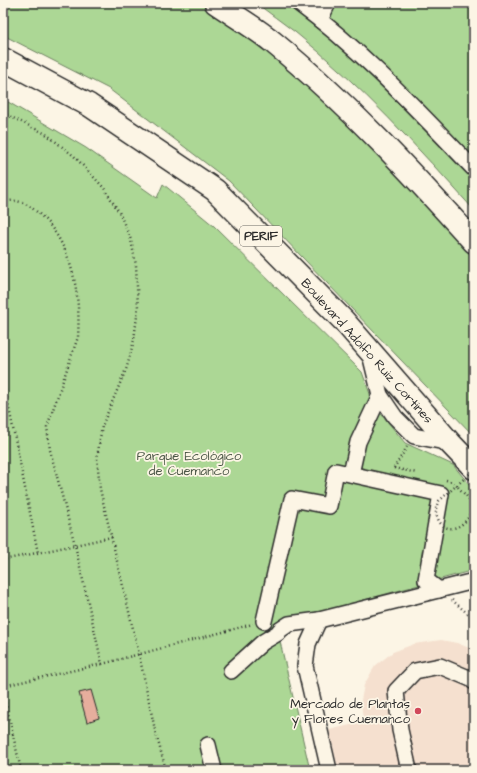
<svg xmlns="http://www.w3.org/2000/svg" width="477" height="773" font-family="'Architects Daughter',sans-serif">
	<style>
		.built { fill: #f5e0cf }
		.green { fill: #acd795; stroke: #6c8160 }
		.building { fill: #e6ae9d; stroke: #2b2b2b }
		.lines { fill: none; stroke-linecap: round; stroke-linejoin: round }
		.minor-casing { stroke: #2b2b2b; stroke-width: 18 }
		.highway-casing { stroke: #2b2b2b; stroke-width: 25 }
		.path { stroke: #2b2b2b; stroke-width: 2.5; stroke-dasharray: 1 3; stroke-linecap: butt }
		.minor { stroke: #fcf5e5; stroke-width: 15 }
		.highway { stroke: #fcf5e5; stroke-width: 22 }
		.path-bridge { stroke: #2b2b2b; stroke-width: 2.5; stroke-dasharray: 1 3; stroke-linecap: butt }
		.poi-dot { fill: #d1495b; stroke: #fcf5e5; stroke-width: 1.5 }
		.labels { text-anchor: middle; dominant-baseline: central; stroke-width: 3.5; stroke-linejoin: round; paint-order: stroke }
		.shield { fill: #fcf5e5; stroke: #6a6863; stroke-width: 1 }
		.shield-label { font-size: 12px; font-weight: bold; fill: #2b2b2b }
		.street-label { font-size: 13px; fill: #2b2b2b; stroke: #fcf5e5 }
		.park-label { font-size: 13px; fill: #4b5646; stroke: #fcf5e5 }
		.poi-label { font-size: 13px; fill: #2b2b2b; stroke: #fcf5e5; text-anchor: end }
	</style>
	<rect width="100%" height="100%" fill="#fcf5e5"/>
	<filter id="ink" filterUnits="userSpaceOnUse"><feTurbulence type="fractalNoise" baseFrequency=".025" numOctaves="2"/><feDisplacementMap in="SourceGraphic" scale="8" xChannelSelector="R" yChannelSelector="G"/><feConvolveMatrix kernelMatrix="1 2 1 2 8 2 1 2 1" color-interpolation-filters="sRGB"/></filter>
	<g filter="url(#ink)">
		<!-- built -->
		<path class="built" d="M441,640L457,643L474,650V770H338L329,730L363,722L361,700L364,685L375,666L393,652L414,644Z"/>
		<!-- green -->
		<g class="green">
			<path d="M3,3H208L275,50L474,252V436L229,181L109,89L3,35Z"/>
			<path d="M256,3H474V210C418,148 361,85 295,32C282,22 269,13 256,3Z"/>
			<path d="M3,99L86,148L157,198L163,184L214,226L362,372L374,405L405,443L453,465L474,490V570L287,621L278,633L310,770H3Z"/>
		</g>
		<!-- building -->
		<path class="building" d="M91,690L99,718L87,722L79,693Z"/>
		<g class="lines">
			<defs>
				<g id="minor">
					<path d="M298,3C363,51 418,111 474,169"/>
					<path d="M320,20L328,3"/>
					<path d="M370,354L380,395L395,417L414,436L450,443"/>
					<path d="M351,474L358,442L380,395"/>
					<path d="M319,620L308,644L305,666L329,770"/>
					<path d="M264,621L292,499L329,506L336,471L441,494L426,580L439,590"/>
					<path d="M231,671L263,642L278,633L280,630L289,624L319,620L474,581"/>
					<path d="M208,745L214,770"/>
					<path d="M409,770L400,730L396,691L415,671L440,666L471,679L474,682"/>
				</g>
				<g id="highway">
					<path d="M216,3C235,16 256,28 274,43C347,103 411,172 474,242"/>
					<path d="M3,59L89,105L215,190L343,320L450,443L474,468"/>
				</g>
			</defs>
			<!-- minor casing -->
			<use href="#minor" class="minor-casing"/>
			<!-- highway casing -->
			<use href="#highway" class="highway-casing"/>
			<!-- path -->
			<g class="path">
				<path d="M3,113L46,134L74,156L104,188L119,212L131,240L136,265L138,308L134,340L127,367L102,426L97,458L100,489L139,654L155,730L166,770"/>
				<path d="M3,203C14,198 23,202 32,208C71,237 81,291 78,337L47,427L50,450L75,545L3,560"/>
				<path d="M3,378L38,553"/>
				<path d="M394,468L417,473"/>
				<path d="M394,468L407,447"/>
				<path d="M446,480L453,482L458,487"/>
				<path d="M112,537L75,545L102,664L253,624"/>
				<path d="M452,600L474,619"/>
				<path d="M3,686L102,664"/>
				<path d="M3,691L21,770"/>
			</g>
			<!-- minor -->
			<use href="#minor" class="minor"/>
			<!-- highway -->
			<use href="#highway" class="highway"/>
			<!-- path-bridge -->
			<path class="path-bridge" d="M458,487C462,492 468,496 470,502C477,521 447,540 438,519C435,512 435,508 439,501L474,470"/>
		</g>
	</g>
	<!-- markers -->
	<circle class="poi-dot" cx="418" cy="711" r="4"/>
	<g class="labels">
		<!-- shield labels -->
		<rect class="shield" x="240" y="226" width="42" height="20" rx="3"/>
		<g class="shield-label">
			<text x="261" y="236">PERIF</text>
		</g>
		<!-- street labels -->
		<g class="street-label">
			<text transform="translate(367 351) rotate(48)">Boulevard Adolfo Ruiz Cortines</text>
		</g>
		<!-- park labels -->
		<g class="park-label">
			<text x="189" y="456">Parque Ecológico<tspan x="189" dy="15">de Cuemanco</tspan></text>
		</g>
		<!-- poi labels -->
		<g class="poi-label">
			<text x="410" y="704">Mercado de Plantas<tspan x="410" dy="15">y Flores Cuemanco</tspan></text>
		</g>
	</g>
	<!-- margin -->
	<rect width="477" height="773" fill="none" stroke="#fcf5e5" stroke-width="16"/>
	<rect x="8" y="8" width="461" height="757" fill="none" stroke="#2b2b2b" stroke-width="1.5" filter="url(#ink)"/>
</svg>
